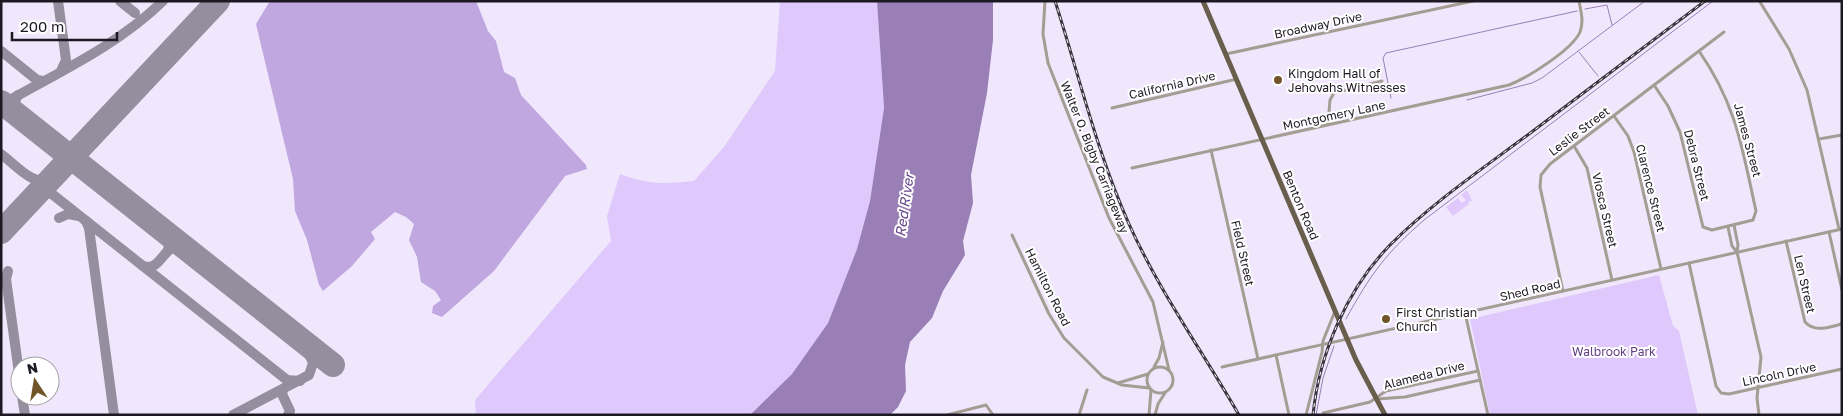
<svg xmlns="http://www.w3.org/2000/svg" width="1843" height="416" font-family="'Golos Text',sans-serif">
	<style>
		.green { fill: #dfc8fc }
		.forest { fill: #c1a7e0 }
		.water { fill: #997fb6 }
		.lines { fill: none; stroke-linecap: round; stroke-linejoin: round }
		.stream { stroke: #997fb6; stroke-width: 1 }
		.taxiway { stroke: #958e9e; stroke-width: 10 }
		.runway { stroke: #958e9e; stroke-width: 24 }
		.street { stroke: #a49d93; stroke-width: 3 }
		.primary { stroke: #695d4b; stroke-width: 5 }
		.rail-casing { stroke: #3a3540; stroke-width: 3 }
		.rail { stroke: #fff; stroke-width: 1; stroke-dasharray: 4; stroke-linecap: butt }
		.poi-dot { fill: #715528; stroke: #fff; stroke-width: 2 }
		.labels { text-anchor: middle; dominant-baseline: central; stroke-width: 4; stroke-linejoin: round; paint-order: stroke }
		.street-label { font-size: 12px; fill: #1d1922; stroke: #fff }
		.poi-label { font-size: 12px; fill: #1d1922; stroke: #fff; text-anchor: start }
		.park-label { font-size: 12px; fill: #623f85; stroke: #fff }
		.water-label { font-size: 14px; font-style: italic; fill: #654389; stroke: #fff }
	</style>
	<rect width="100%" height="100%" fill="#f0e7fc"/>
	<!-- green -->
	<g class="green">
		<path d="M780,1H877L884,108L870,201L857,249L828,323L792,374L750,415H476L475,400L611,241L607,216L620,174C649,185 664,184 694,181L724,147L775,71Z"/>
		<path d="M1467,190L1472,201L1468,202L1469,204L1453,216L1446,207L1458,198L1462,203L1466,200L1461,195Z"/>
		<path d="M1659,275L1673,326L1679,331L1698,415H1490L1470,319Z"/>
	</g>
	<!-- forest -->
	<path class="forest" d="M270,1H476L488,31L496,41L504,72L515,78L521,95L586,165L587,169L565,176L494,271L442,317L432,313L433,306L441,300L435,291L421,282L417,257L409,240L414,224L406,217L395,212L371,232L375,239L352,266L323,291L319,285L307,240L295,211L293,179L256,24Z"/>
	<!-- water -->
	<path class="water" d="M877,1H993V40L987,93L971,175L973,203L963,241L965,255L943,291L932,318L910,342L905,365L906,391L898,407L890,415H750L792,374L828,323L857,249L870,201L884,108Z"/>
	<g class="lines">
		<!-- stream -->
		<g class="stream">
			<path d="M1585,9L1607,5L1612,25"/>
			<path d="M1579,52L1598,76"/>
			<path d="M1391,98L1383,58L1386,53L1577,11"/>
			<path d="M1467,100L1532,83L1542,78L1645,1"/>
			<path d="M1346,319C1370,275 1386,253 1424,220L1713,1"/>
			<path d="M1316,415L1323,378L1334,346"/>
		</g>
		<!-- taxiway -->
		<g class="taxiway">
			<path d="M58,1L66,60L61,71"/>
			<path d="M120,1L135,13"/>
			<path d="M1,51L37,80L43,81"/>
			<path d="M1,105C57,73 117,46 163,1"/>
			<path d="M18,116L13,105L18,95"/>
			<path d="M1,154C14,163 36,190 52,178"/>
			<path d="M35,196L44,192L52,194L287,380L300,381"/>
			<path d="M59,218L68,214L79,216"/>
			<path d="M86,221L89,228L114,415"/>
			<path d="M165,232L170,241L168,250"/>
			<path d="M143,266C158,271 162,253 173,247L186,248"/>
			<path d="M8,271L6,279L20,380"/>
			<path d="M283,390L282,394L290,411L288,415"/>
			<path d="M22,396L25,415"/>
			<path d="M233,415L309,375L313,363L303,341"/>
		</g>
		<!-- runway -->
		<g class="runway">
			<path d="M1,102L333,365"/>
			<path d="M1,232L218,1"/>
		</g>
		<!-- street -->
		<g class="street">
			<path d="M1045,1L1043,34L1048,63L1109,218L1153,302L1169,370"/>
			<path d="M1760,2L1789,49L1807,90L1839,229"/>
			<path d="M1226,54L1473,1"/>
			<path d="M1654,85L1668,106L1680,132L1703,227L1712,230L1753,220L1756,211C1742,148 1737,106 1699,51"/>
			<path d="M1112,108L1237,79"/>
			<path d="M1614,116L1628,136L1634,152L1661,269"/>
			<path d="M1328,124L1330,100L1334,93L1382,81"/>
			<path d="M1819,139L1842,135"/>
			<path d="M1574,146L1587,168L1612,280"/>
			<path d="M1211,150L1258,359"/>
			<path d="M1132,168L1509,85C1527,78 1572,50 1580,32C1584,22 1581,12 1579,1"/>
			<path d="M1734,225L1738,245L1737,252L1761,357L1757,398L1759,415"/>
			<path d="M1728,227L1732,246L1737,252"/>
			<path d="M1829,232L1842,290"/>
			<path d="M1012,235L1049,314L1064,338L1103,377L1122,385L1149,388"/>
			<path d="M1786,241L1805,322C1815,333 1829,327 1842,324"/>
			<path d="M1689,263L1716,386L1721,393L1729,394L1842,369"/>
			<path d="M1563,291L1540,187L1541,175L1550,164L1724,32"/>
			<path d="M1465,313L1488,415"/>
			<path d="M1276,355L1289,415"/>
			<circle cx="1160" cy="380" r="13"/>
			<path d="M1154,367L1159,358L1163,342"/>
			<path d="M1222,367L1842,229"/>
			<path d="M1118,383L1148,374"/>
			<path d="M1377,399L1405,397L1480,380"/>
			<path d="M1323,413L1370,402L1386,391L1478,371"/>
			<path d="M947,415L986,405L993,415"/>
			<path d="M1079,415L1087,390"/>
			<path d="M1149,415L1151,390"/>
			<path d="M1155,415L1158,404L1165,393"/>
			<path d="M1306,415L1322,352L1323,341L1335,311"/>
		</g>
		<!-- primary -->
		<path class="primary" d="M1203,1L1356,360L1385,415"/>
		<defs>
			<g id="rail">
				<path d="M1055,1C1079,75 1097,153 1129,224C1159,291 1203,352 1239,415"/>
				<path d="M1313,415C1319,354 1347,289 1390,245C1432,203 1482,169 1529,134C1588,90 1646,45 1705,1"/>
			</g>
		</defs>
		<!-- rail casing -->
		<use href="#rail" class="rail-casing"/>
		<!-- rail -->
		<use href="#rail" class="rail"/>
	</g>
	<!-- markers -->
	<g class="poi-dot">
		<circle cx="1278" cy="80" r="5"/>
		<circle cx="1386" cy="319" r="5"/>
	</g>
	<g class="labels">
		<!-- street labels -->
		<g class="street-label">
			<text transform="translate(1318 25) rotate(-12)">Broadway Drive</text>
			<text transform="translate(1172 85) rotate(-13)">California Drive</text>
			<text transform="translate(1334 115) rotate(-12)">Montgomery Lane</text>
			<text transform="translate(1579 131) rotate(-37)">Leslie Street</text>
			<text transform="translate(1748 140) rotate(75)">James Street</text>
			<text transform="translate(1095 157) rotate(68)">Walter O. Bigby Carriageway</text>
			<text transform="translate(1697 165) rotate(76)">Debra Street</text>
			<text transform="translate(1651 188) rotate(76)">Clarence Street</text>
			<text transform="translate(1301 205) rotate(67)">Benton Road</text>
			<text transform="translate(1605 210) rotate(77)">Viosca Street</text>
			<text transform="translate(1243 253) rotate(77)">Field Street</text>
			<text transform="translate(1805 284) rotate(77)">Len Street</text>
			<text transform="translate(1048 287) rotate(63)">Hamilton Road</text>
			<text transform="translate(1530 290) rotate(-13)">Shed Road</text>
			<text transform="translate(1779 374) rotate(-12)">Lincoln Drive</text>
			<text transform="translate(1424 375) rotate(-14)">Alameda Drive</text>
		</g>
		<!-- poi labels -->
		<g class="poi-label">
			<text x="1288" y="73">Kingdom Hall of<tspan x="1288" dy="14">Jehovahs Witnesses</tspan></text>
			<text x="1396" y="312">First Christian<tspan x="1396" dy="14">Church</tspan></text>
		</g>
		<!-- park labels -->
		<g class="park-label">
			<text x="1614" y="351">Walbrook Park</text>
		</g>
		<!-- water labels -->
		<g class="water-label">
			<text transform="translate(904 205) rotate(-82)">Red River</text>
		</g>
	</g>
	<!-- border -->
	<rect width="1843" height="416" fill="none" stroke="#1d1922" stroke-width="5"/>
	<!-- north arrow -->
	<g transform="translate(35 381) rotate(348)"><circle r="24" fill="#ffffff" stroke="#a5a3a7"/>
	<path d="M0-4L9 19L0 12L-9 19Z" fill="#715528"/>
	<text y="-8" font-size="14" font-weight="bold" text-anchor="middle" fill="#1d1922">N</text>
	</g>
	<!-- scale -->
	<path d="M12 32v8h105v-8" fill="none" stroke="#1d1922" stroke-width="2.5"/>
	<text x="20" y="32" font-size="15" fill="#1d1922" stroke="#ffffff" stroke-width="4" paint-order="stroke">200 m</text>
</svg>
